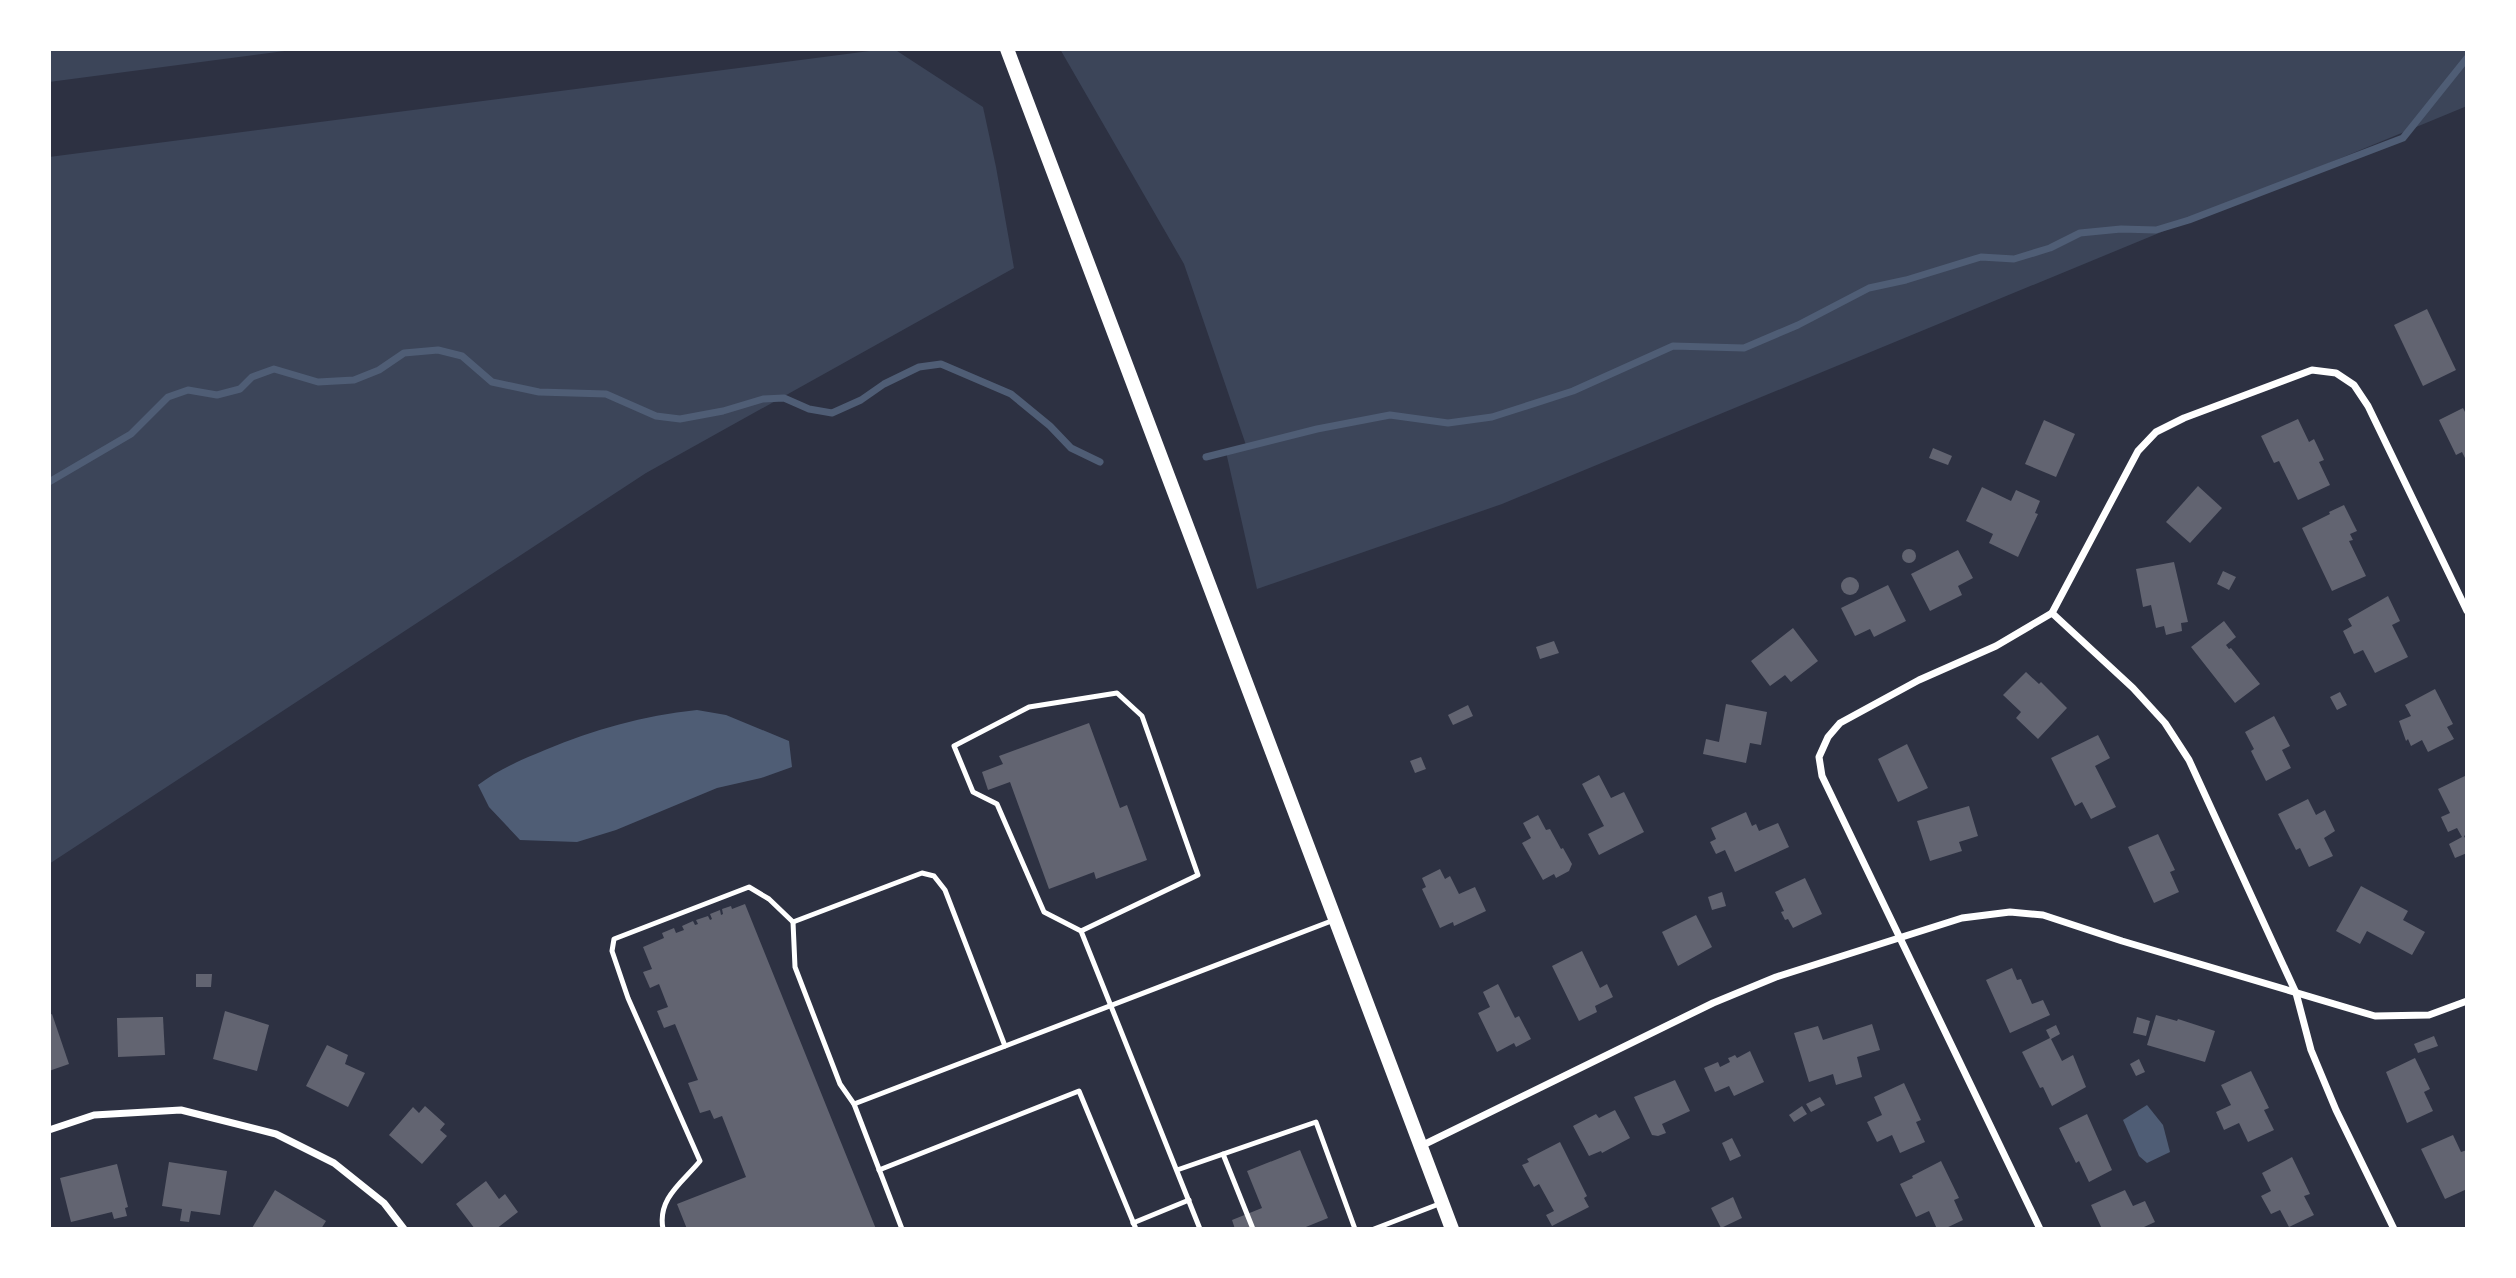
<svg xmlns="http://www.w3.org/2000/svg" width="2516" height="1278" font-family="Roboto,sans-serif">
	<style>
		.green { fill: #3c4559 }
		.water { fill: #4f5d75 }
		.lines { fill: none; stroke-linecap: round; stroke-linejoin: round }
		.stream { stroke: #4f5d75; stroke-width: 7 }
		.building { fill: #626471 }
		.service { stroke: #fff; stroke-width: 5 }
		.minor { stroke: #fff; stroke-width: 7 }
		.secondary { stroke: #fff; stroke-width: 14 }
	</style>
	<rect width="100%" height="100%" fill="#2d3142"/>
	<!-- green -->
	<g class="green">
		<path d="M49,49H300L49,82Z"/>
		<path d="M885,49H894L983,107L996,167L1014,268L646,473L49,864V157Z"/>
		<path d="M1060,49H2467V106L1502,504L1257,589L1226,452L1246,445L1184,264Z"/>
	</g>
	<!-- water -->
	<g class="water">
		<path d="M697,710L726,715L789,741L792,767L761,778L717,788L616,830L577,842L520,840L489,807L478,785C499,769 521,760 545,750C595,729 642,716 697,710Z"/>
		<path d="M2147,1105L2163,1125L2170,1152L2147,1163L2139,1156L2123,1120Z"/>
	</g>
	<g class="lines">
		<!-- stream -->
		<g class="stream">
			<path d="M1206,457L1317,429L1390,415L1448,423L1492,417L1573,391L1673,346L1744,348L1798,325L1869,288L1906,280L1981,257L2014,259L2050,248L2080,233L2121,229L2156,230L2189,220L2403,138L2467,58"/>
			<path d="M49,482L131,434L168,397L188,390L217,395L240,389L252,377L274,369L318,382L354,380L379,370L404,353L438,350L462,356L492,382L539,392L606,394L656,416L680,419L723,411L763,399L784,398L809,409L832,413L861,400L884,384L919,367L941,364L1011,394L1050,426L1071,448L1100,462"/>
		</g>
	</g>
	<!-- building -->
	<g class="building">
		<path d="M2427,309L2456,370L2423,386L2394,325Z"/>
		<path d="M2463,408L2467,416V462L2462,452L2456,455L2439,420Z"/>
		<path d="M2298,419L2309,442L2314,439L2324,460L2319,462L2330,485L2298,500L2279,461L2274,463L2261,436Z"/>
		<path d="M2044,420L2075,434L2056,477L2025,464Z"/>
		<path d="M1933,448L1952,456L1948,465L1929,458Z"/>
		<path d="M2198,486L2222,508L2190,543L2166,522Z"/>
		<path d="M1982,487L2011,501L2016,490L2040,501L2035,513L2038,514L2018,557L1989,543L1993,534L1966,521Z"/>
		<path d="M2344,505L2357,531L2350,534L2353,540L2349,541L2366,576L2332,591L2302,528L2330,514L2329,512Z"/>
		<circle cx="1909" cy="556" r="7"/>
		<path d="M1958,550L1973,578L1958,586L1962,595L1930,611L1911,574Z"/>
		<path d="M2174,562L2188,622L2181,623L2182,631L2166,635L2164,626L2156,628L2151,605L2143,607L2136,569Z"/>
		<path d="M2223,571L2236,577L2229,590L2217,584Z"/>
		<circle cx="1850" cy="586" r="9"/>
		<path d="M1888,585L1906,621L1874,637L1870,629L1855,636L1841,608Z"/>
		<path d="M2388,596L2400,621L2392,625L2408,657L2375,673L2363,650L2354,654L2343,631L2352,626L2348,619Z"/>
		<path d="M2224,621L2236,637L2226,645L2229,649L2231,648L2260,684L2235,703L2191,647Z"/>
		<path d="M1793,628L1818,661L1791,682L1785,675L1770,686L1751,661Z"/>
		<path d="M1554,641L1559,653L1540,659L1536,647Z"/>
		<path d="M2026,672L2039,684L2041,682L2067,708L2038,739L2016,718L2021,712L2003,695Z"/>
		<path d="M2435,689L2453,724L2447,727L2454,739L2428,752L2422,740L2411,746L2408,739L2406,741L2399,721L2411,716L2405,705Z"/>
		<path d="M2340,692L2347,705L2337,710L2330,697Z"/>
		<path d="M1726,704L1767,712L1761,745L1750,743L1746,763L1703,754L1706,739L1719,742Z"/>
		<path d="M1468,705L1473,716L1453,725L1448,715Z"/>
		<path d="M2274,716L2290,746L2282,750L2291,768L2266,781L2251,751L2254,749L2245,732Z"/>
		<path d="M1089,723L1120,808L1127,805L1147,860L1096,879L1094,872L1049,889L1010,782L988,790L982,772L1003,764L999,756Z"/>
		<path d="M2098,735L2110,758L2095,766L2116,807L2091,819L2082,802L2075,806L2051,758Z"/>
		<path d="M1907,744L1928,788L1898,802L1878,759Z"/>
		<path d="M1421,757L1426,769L1415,773L1410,761Z"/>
		<path d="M1599,775L1611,798L1624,792L1644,832L1599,855L1588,834L1604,826L1582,784Z"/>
		<path d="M2467,775V834L2464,836L2467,842V853L2455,858L2449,844L2462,837L2457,828L2448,832L2441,817L2450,813L2438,789Z"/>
		<path d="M2308,799L2316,815L2325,810L2335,831L2324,838L2333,856L2309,867L2300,848L2296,850L2278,814Z"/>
		<path d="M1969,806L1978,836L1959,842L1962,851L1930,861L1917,821Z"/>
		<path d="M1746,812L1752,826L1756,824L1759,831L1778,823L1789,847L1735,872L1725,850L1716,854L1710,842L1716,839L1711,828Z"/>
		<path d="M1538,815L1546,830L1550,829L1561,849L1563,848L1572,864L1569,871L1556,878L1554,874L1543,880L1522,843L1531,838L1523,823Z"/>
		<path d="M2158,834L2175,870L2170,872L2179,892L2154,903L2128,847Z"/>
		<path d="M1440,869L1445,879L1450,876L1459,894L1475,887L1486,911L1454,926L1453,922L1440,928L1422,889L1426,887L1422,878Z"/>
		<path d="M1805,878L1822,914L1793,928L1788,919L1785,920L1781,912L1784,911L1775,892Z"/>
		<path d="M2361,886L2408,911L2403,920L2425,932L2412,955L2367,931L2360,944L2336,931Z"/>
		<path d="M1722,892L1726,906L1712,910L1708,897Z"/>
		<path d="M745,904L838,1135L876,1229H687L677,1204L746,1177L722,1116L714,1119L710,1110L700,1113L688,1083L698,1080L675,1024L664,1028L657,1011L668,1007L659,984L650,988L643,972L652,969L643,947L664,938L662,933L674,928L676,933L684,930L682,926L693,921L695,925L698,924L696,920L708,916L710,920L712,919L710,914L720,910L721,915L723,914L722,909L731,906L732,909Z"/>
		<path d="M1696,915L1712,947L1678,966L1662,932Z"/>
		<path d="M1582,951L1600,988L1607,984L1613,997L1595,1006L1597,1012L1579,1021L1552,966Z"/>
		<path d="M2012,968L2017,980L2021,979L2032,1004L2043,1000L2050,1015L2010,1033L1986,980Z"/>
		<path d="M196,974H212L211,987H196Z"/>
		<path d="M1498,984L1515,1018L1519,1016L1531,1039L1516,1047L1514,1043L1497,1052L1478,1013L1490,1007L1483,992Z"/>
		<path d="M225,1011L269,1025L257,1071L213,1059Z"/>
		<path d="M52,1014L69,1064L49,1071V1015Z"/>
		<path d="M2156,1015L2177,1021L2178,1019L2215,1031L2205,1062L2147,1045Z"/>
		<path d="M160,1017H163L165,1055L118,1057L117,1018Z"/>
		<path d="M2137,1017L2150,1021L2146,1036L2133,1033Z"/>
		<path d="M1872,1024L1880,1050L1857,1057L1862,1077L1836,1085L1833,1074L1809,1082L1794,1033L1818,1026L1823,1040Z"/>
		<path d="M2056,1025L2060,1034L2051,1039L2062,1061L2073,1055L2086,1087L2052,1106L2043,1087L2040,1088L2022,1052L2050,1038L2046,1030Z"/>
		<path d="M2434,1036L2438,1046L2418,1053L2414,1044Z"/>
		<path d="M327,1045L348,1055L345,1064L365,1073L348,1107L306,1086Z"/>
		<path d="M1750,1051L1764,1082L1734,1096L1729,1086L1715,1092L1704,1068L1718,1062L1720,1067L1730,1062L1728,1058L1731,1057L1735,1055L1737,1058Z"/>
		<path d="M2415,1058L2430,1089L2424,1092L2433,1111L2407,1123L2386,1072Z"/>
		<path d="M2139,1059L2145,1072L2136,1076L2130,1064Z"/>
		<path d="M2251,1071L2269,1108L2264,1110L2274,1130L2248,1142L2239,1123L2224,1130L2216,1112L2231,1105L2221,1085Z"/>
		<path d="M1675,1080L1690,1111L1662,1124L1666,1133L1658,1136L1652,1135L1634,1097Z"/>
		<path d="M1904,1083L1921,1120L1916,1122L1925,1142L1900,1153L1892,1135L1877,1142L1867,1122L1882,1115L1874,1097Z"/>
		<path d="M1820,1097L1825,1105L1811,1112L1806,1104Z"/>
		<path d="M425,1106L445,1124L440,1130L447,1136L422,1164L389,1135L413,1107L419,1113Z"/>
		<path d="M1802,1106L1807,1114L1794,1122L1789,1115Z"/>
		<path d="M1615,1110L1630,1138L1602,1153L1601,1151L1589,1156L1573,1126L1596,1114L1599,1118Z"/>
		<path d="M2087,1114L2112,1170L2089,1182L2079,1161L2076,1163L2059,1128Z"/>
		<path d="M2453,1135L2461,1152L2467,1150V1189L2445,1199L2421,1149Z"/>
		<path d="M1732,1138L1741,1156L1730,1161L1722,1143Z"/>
		<path d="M1560,1142L1587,1196L1584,1198L1589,1207L1552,1226L1546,1215L1554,1211L1539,1184L1534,1187L1522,1165L1529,1162L1527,1159Z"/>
		<path d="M1300,1150L1328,1218L1301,1229H1235L1232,1220L1262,1208L1247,1171Z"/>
		<path d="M2292,1157L2310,1194L2304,1196L2314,1215L2289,1227L2280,1210L2271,1214L2261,1196L2271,1191L2262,1173Z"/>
		<path d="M1941,1161L1959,1198L1954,1200L1963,1220L1944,1229H1937L1929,1211L1916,1217L1900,1184L1913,1178L1912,1176Z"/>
		<path d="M169,1162L227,1171L220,1215L191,1211L189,1222L180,1221L182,1209L162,1206Z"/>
		<path d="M117,1164L128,1207L125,1208L127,1216L114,1219L112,1212L71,1222L60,1178Z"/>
		<path d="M486,1181L499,1199L505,1194L518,1212L496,1229H475L456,1204Z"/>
		<path d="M275,1190L326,1221L321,1229L252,1228Z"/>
		<path d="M2125,1190L2133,1206L2145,1201L2155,1222L2144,1227L2145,1229H2102L2091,1205Z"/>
		<path d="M1733,1197L1742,1218L1721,1228L1711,1208Z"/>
	</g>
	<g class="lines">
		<!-- service -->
		<g class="service">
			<path d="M793,922L795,967L840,1084L854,1104L902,1229"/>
			<path d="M1081,931L1198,875L1142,716L1117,693L1029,707L954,746L973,792L997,804L1044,912L1081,931L1200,1229"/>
			<path d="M854,1104L1334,920"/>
			<path d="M1223,1154L1253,1229"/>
			<path d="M879,1170L1079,1091L1136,1229"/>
			<path d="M1177,1170L1316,1122L1355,1229"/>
			<path d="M1133,1223L1189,1200"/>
			<path d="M663,1229C657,1198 683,1182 700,1161L628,998L612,951L614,939L749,887L769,899L793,922L922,873L934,876L945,890L1005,1046"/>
			<path d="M1374,1229L1439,1204"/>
		</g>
		<!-- minor -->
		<g class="minor">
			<path d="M2052,613L2133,688L2165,723L2189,760L2296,993L2311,1050L2336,1110L2394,1229"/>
			<path d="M49,1130L94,1115L181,1110L276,1134L334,1163L384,1203L404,1229"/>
			<path d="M1421,1146L1713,1003L1776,977L1962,918L2010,912L2043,915L2122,941L2375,1016L2429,1015L2467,1001"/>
			<path d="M2040,1229L1822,776L1819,757L1828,737L1840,723L1919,680L1996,646L2052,613L2138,451L2156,432L2184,418L2312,370L2336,373L2354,385L2368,406L2467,611"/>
		</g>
		<!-- secondary -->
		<path class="secondary" d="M1007,49L1452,1229"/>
	</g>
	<!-- border -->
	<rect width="2516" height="1278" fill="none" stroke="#ffffff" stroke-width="102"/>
</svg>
